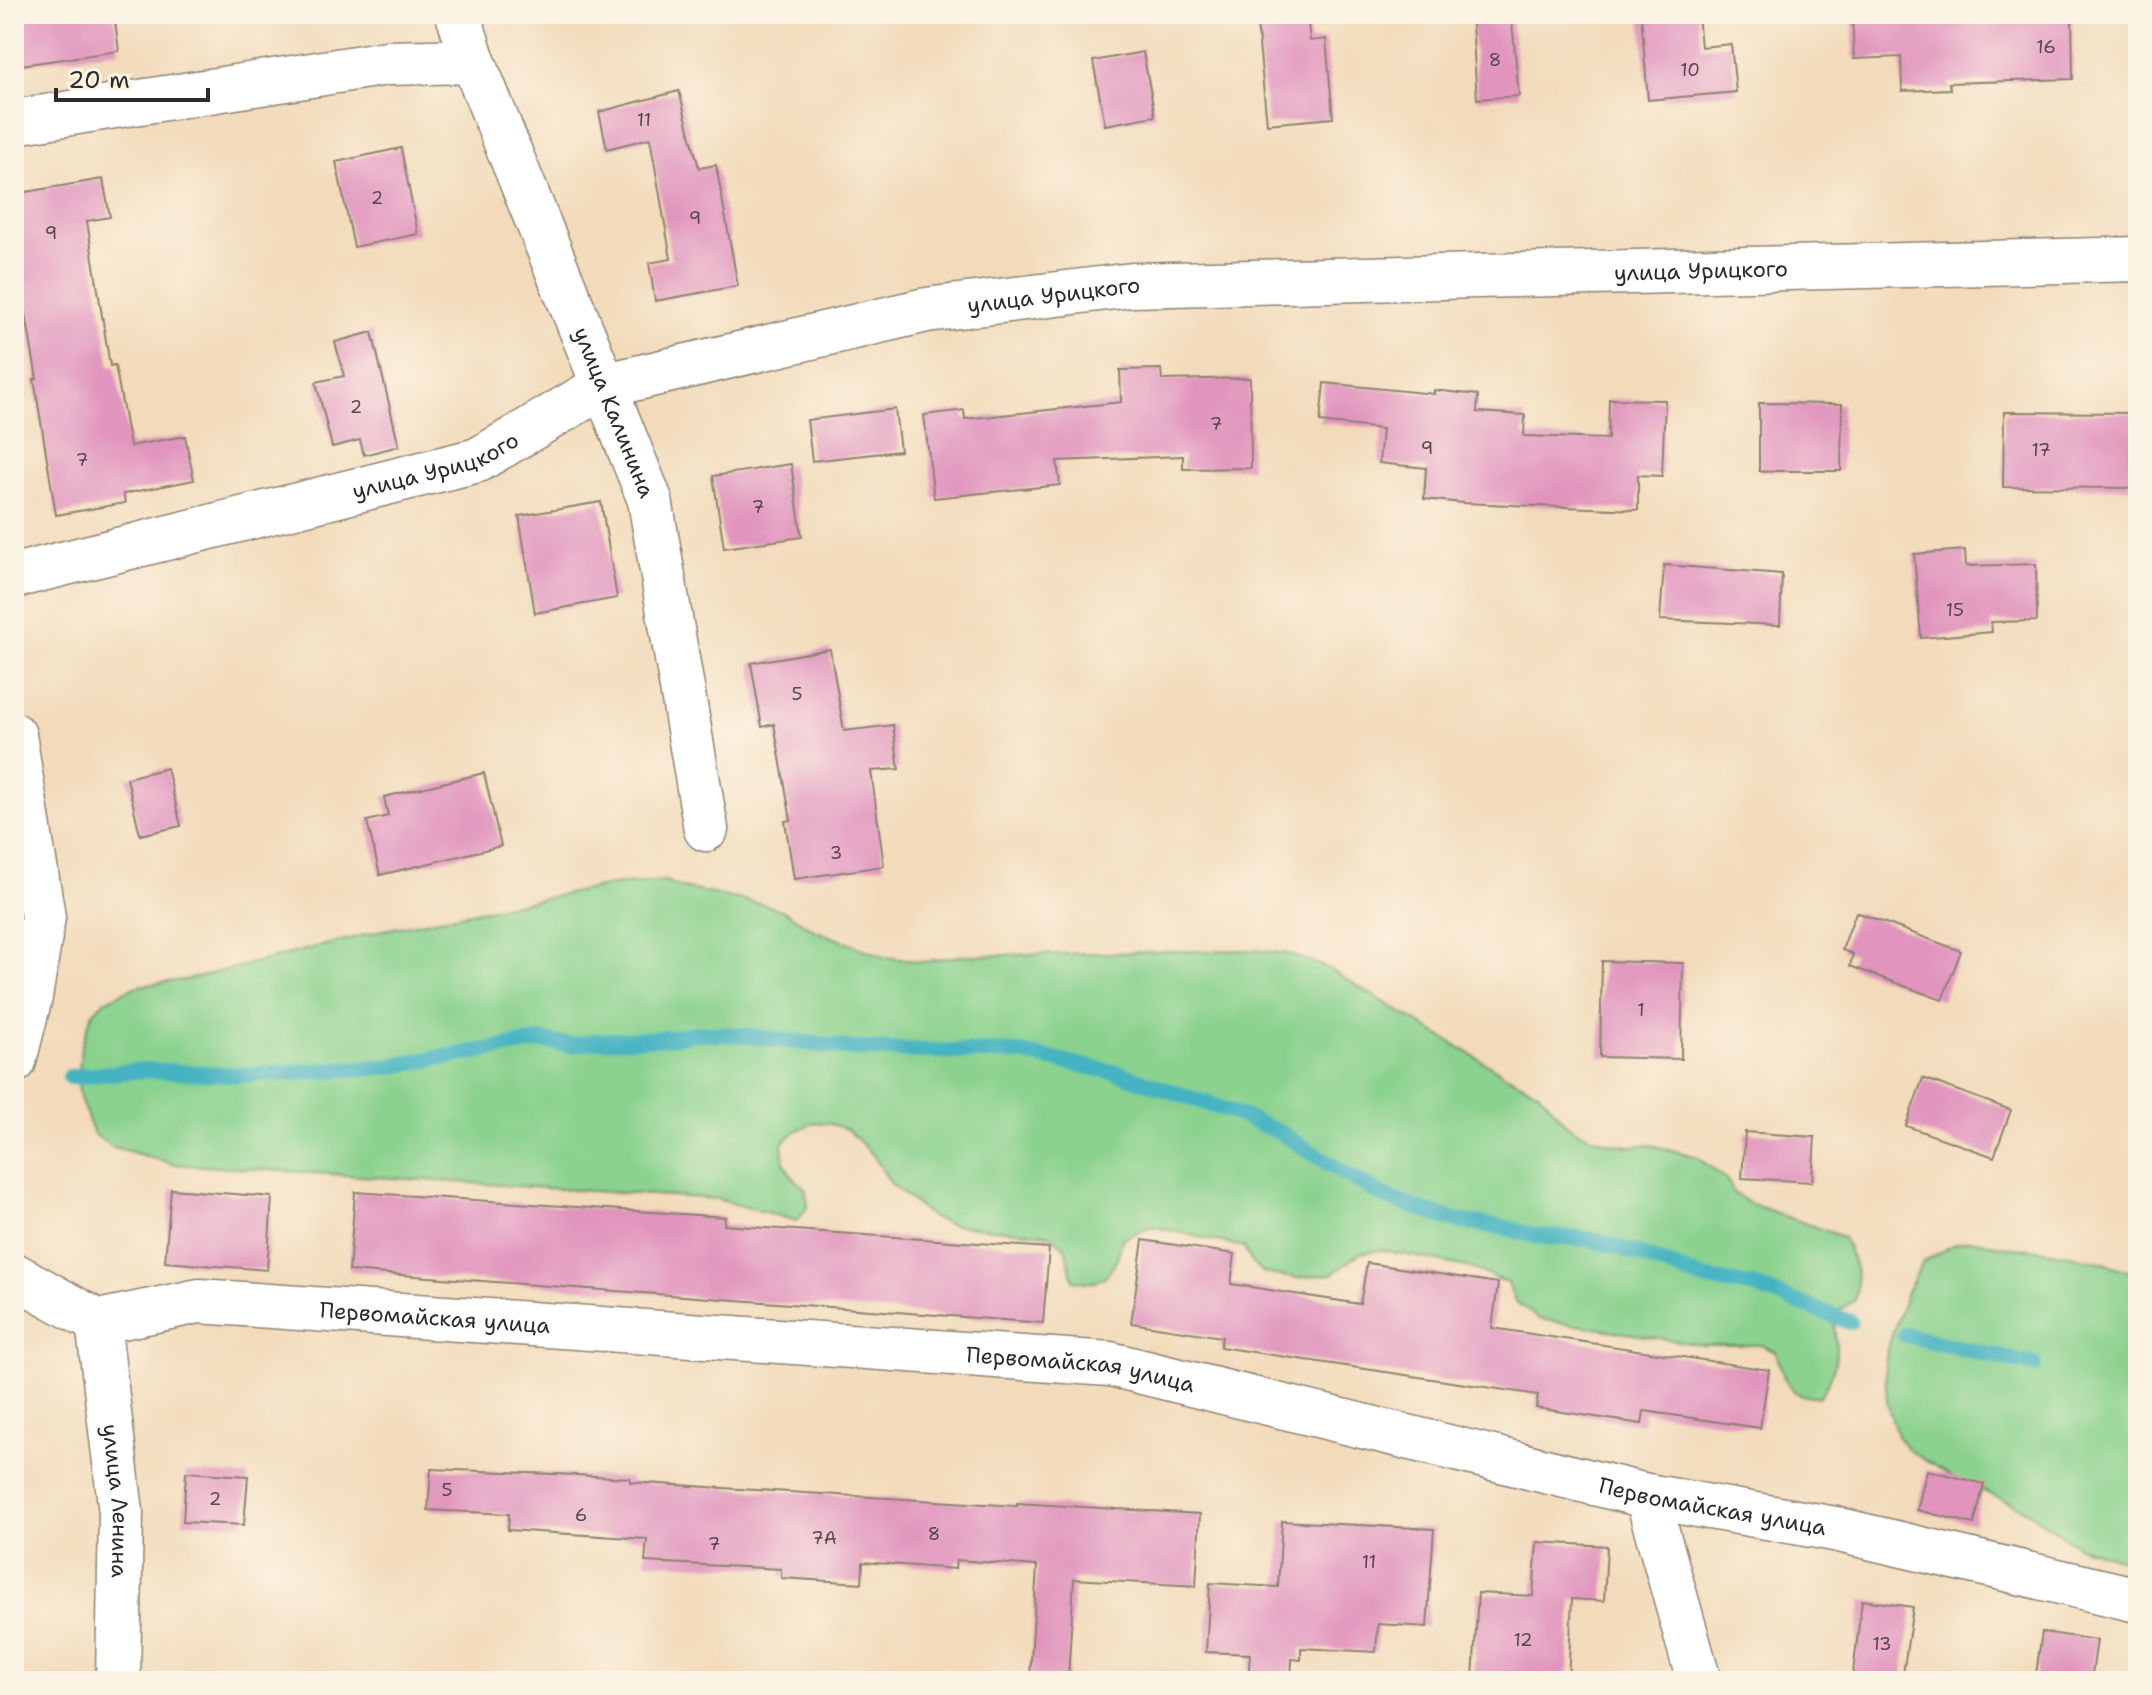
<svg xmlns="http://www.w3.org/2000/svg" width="2152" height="1695" font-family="'Shantell Sans',sans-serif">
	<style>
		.green { fill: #8bd28e; stroke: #5b7e5c; stroke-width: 2 }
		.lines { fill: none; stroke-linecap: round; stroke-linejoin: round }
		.stream { stroke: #45b3c1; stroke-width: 16 }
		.building { fill: #e195be }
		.minor-casing { stroke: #8e8272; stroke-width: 47 }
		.major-casing { stroke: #8e8272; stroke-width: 47 }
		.minor { stroke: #fff; stroke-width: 44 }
		.major { stroke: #fff; stroke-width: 44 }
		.labels { text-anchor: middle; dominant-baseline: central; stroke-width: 8; stroke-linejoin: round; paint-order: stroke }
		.number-label { font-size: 18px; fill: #584650 }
		.street-label { font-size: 22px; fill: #2b2b2b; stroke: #fcf5e5 }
	</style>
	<rect width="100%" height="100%" fill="#fcf5e5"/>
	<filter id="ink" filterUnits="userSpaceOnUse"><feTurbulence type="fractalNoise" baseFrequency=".0125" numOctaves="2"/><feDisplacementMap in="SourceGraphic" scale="16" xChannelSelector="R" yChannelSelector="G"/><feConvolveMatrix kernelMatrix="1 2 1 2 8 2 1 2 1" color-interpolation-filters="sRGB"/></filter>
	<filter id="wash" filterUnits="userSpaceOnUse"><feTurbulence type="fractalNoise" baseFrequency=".006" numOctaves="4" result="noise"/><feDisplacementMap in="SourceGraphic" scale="32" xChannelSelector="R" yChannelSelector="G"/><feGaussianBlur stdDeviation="1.8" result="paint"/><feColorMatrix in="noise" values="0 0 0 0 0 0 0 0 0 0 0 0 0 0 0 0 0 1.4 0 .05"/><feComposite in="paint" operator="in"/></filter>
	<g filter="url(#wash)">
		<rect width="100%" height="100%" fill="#f2daba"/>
		<!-- green -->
		<g class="green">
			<path d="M665,881L683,888L767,905L784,911L814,930L884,957L923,962L958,956L1252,950L1289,954L1325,967L1509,1077L1539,1092L1564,1122L1578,1132L1613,1144L1629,1146L1651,1145L1695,1156L1726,1179L1735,1194L1749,1203L1843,1237C1853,1261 1860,1274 1855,1300C1851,1303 1843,1307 1839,1311C1831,1324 1836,1336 1836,1349C1836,1368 1830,1382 1819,1397C1785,1397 1785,1380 1776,1352L1761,1345H1702L1539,1319L1515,1301L1508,1283L1471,1268L1383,1250L1360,1253L1332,1274L1298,1278L1280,1276L1264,1273L1251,1262L1244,1247L1151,1226L1122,1239C1119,1255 1113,1277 1094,1282C1088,1283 1079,1281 1073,1280L1065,1247L1049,1234L953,1225L933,1218L891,1184L873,1155L848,1130L831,1124L815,1122L796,1131L782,1143L784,1162L792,1176L805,1188L808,1206L797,1221L717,1199L173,1164L111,1146L94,1134L81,1101L78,1084L81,1047L92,1014L104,1001L137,986L191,979L384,930L611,885Z"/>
			<path d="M1969,1240L2013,1248L2031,1249L2070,1255L2104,1263L2138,1274V1564L2078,1546L2022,1508L1956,1479L1910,1451L1897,1436L1887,1402L1885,1367L1887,1350L1907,1292L1923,1262L1953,1245Z"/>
		</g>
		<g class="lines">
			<!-- stream -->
			<g class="stream">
				<path d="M70,1077L144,1070L242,1075L385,1067L540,1041L573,1045L595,1041L668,1038L694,1033L742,1035L854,1049L1021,1053L1119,1073L1240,1115L1281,1133L1346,1174L1387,1198L1435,1214L1458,1221L1508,1228L1534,1236L1590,1239L1638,1254L1702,1278L1753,1286L1850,1322"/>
				<path d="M1905,1335L2034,1365"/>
			</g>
		</g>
		<g id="blocks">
			<!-- building -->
			<g class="building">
				<path d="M14,14H114L119,51L14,66Z"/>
				<path d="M1256,14H1307L1310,41L1326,39L1333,118L1267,124Z"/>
				<path d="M1641,14H1698L1701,47L1731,44L1736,92L1648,100Z"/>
				<path d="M1852,14H1927V21L2072,14L2073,79L1949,83L1950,89L1902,91L1901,57L1854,59Z"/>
				<path d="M1512,21L1519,96L1477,99L1472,24Z"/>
				<path d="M1143,52L1155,116L1105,125L1093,61Z"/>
				<path d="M679,91L699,168L716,165L738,286L655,301L649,263L671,259L650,138L607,149L599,112Z"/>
				<path d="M401,148L418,234L354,247L336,162Z"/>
				<path d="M103,179L110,217L87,221L110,366L115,365L130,446L185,436L194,480L123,494L125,503L56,515L34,379H37L14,245V194Z"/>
				<path d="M372,332L399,446L364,455L360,440L332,447L316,382L344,376L335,342Z"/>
				<path d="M1161,369L1162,380L1250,378L1251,468L1183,469V456L1057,461L1060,485L934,498L924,415L964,410L965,419L1121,402L1120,370Z"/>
				<path d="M1324,383L1434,394V390L1478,395L1477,412L1525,415L1524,436L1608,439L1609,399L1665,400L1662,476L1638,475V510L1463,503L1424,499L1426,468L1379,463L1382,429L1320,422Z"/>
				<path d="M1759,403L1842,404L1841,471H1759Z"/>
				<path d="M895,409L900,451L812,461L807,420Z"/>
				<path d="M2004,412L2138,413V488L2003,487Z"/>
				<path d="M791,464L802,537L724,548L713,476Z"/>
				<path d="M601,502L617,598L535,613L519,516Z"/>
				<path d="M1965,550L1966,566L2036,564L2037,621L1991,622L1992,632L1921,638L1914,554Z"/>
				<path d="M1664,565L1782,574L1780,625L1660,620Z"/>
				<path d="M830,649L844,731L893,725L899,769L871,771L884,866L794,879L785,821L791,820L774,724L762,727L751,663Z"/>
				<path d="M167,768L181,826L140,835L127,778Z"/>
				<path d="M484,773L501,846L380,875L367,821L388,816L384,797Z"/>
				<path d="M1856,912L1961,951L1942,1000L1850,966L1853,954L1842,950Z"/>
				<path d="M1602,961L1683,963L1681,1059L1600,1057Z"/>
				<path d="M1923,1078L2011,1110L1994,1157L1906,1126Z"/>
				<path d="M1745,1132L1815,1137L1812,1182L1742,1178Z"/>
				<path d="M171,1189L272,1197L267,1270L165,1262Z"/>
				<path d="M355,1192L725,1217L724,1225L1049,1248L1043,1323L349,1271Z"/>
				<path d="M1143,1240L1235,1254L1231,1284L1360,1304L1367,1263L1498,1283L1492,1328L1769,1370L1760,1428L1644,1411L1642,1424L1536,1408L1538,1395L1220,1347L1222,1337L1131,1323Z"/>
				<path d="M431,1469L577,1475L630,1478V1482L739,1489L1017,1506V1503L1200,1514L1196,1586L1074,1579L1068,1679L1030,1676L1037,1566L956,1560L955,1569L863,1562L862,1583L781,1578V1569L645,1562L647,1539L508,1530L509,1514L428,1510Z"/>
				<path d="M1927,1470L1984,1484L1974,1524L1917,1510Z"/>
				<path d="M186,1472L248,1476L244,1525L183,1522Z"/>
				<path d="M1282,1521L1434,1529L1427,1627L1378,1624L1376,1652L1301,1648V1660L1292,1659L1291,1681H1248L1250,1654L1206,1652L1210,1583L1278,1587Z"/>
				<path d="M1537,1542L1607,1546L1604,1601L1572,1599L1568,1681L1473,1679L1478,1593L1533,1596Z"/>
				<path d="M1862,1600L1913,1607L1902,1681H1852Z"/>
				<path d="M2042,1632L2097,1640L2091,1681H2035Z"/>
			</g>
		</g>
	</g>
	<g filter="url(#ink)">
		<use href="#blocks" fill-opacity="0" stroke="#8e8272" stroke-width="2"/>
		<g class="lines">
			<defs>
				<g id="minor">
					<path id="s1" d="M458,14L473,61L650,500L706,829"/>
					<path d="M14,122L387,63L473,61"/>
					<path id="s2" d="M14,576L478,460L603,386L926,310L1132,285L2138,259"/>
					<path id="s3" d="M14,1275L98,1322L199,1301L1110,1364L1647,1496L1835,1529L2138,1600"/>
					<path id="s4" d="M98,1322L121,1512L118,1681"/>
					<path d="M1647,1496L1699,1681"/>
				</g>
				<path id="major" d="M14,735L43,917L30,997L14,1061"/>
			</defs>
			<!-- minor casing -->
			<use href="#minor" class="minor-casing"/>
			<!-- major casing -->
			<use href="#major" class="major-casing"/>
			<!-- minor -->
			<use href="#minor" class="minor"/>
			<!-- major -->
			<use href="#major" class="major"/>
		</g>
	</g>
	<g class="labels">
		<!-- number labels -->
		<g class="number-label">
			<text x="2046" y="47">16</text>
			<text x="1495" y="60">8</text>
			<text x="1690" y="70">10</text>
			<text x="644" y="120">11</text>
			<text x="377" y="198">2</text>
			<text x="695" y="218">9</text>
			<text x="51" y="233">9</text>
			<text x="356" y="407">2</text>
			<text x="1216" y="424">7</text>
			<text x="1427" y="448">9</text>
			<text x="2041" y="450">17</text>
			<text x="82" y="460">7</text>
			<text x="758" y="507">7</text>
			<text x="1955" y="610">15</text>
			<text x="797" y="694">5</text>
			<text x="836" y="853">3</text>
			<text x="1641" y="1010">1</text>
			<text x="447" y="1490">5</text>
			<text x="215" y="1499">2</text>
			<text x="581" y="1515">6</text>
			<text x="934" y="1534">8</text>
			<text x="824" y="1538">7А</text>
			<text x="714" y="1544">7</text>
			<text x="1369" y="1562">11</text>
			<text x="1523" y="1640">12</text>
			<text x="1882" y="1644">13</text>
		</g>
		<!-- street labels -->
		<g class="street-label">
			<text stroke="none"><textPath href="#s2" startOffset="1732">улица Урицкого</textPath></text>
			<text stroke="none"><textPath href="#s2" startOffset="1084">улица Урицкого</textPath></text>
			<text stroke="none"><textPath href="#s1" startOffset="428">улица Калинина</textPath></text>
			<text stroke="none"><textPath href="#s2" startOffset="436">улица Урицкого</textPath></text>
			<text stroke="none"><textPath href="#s3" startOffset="436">Первомайская улица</textPath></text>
			<text stroke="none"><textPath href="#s3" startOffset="1084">Первомайская улица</textPath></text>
			<text stroke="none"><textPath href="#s4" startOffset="180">улица Ленина</textPath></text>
			<text stroke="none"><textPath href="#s3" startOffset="1732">Первомайская улица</textPath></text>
		</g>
	</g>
	<!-- margin -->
	<rect width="2152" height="1695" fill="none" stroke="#fcf5e5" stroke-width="48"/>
	<!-- scale -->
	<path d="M56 88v12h152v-12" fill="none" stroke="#2b2b2b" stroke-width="4"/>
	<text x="68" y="88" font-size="24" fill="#2b2b2b" stroke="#fcf5e5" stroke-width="6" paint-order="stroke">20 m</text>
</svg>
